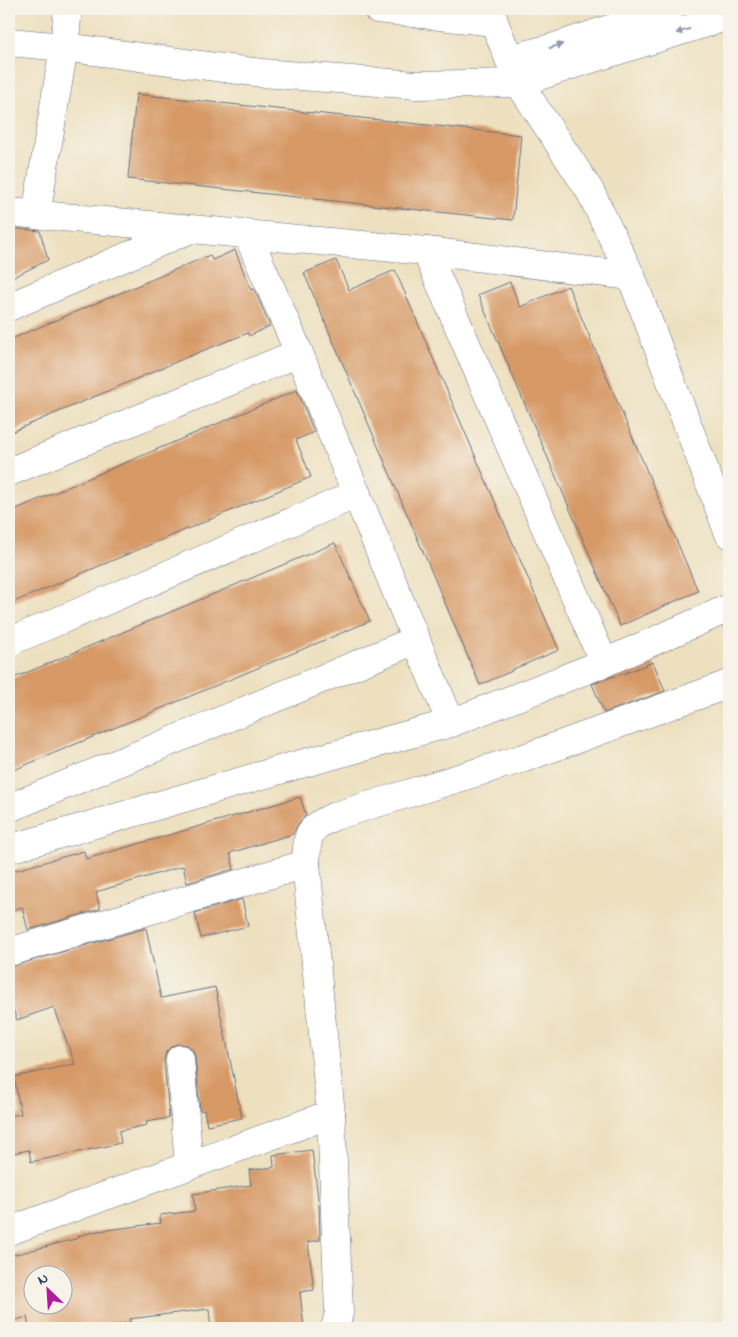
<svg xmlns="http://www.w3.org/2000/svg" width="738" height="1337" font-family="'Indie Flower',sans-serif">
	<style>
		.building { fill: #d69865; fill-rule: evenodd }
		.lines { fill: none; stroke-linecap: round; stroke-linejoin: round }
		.minor-casing { stroke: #646d80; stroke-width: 29 }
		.minor { stroke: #fff; stroke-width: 28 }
		.oneway { fill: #8d97ae }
	</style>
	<rect width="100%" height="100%" fill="#f7f3e8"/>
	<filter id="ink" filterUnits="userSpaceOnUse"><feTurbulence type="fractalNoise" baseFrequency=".02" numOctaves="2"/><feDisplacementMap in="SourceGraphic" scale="10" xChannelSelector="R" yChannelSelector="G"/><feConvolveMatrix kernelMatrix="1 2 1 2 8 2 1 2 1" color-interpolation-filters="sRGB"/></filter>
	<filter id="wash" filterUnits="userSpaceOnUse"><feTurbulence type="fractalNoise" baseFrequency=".0096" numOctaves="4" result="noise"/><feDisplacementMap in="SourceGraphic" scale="20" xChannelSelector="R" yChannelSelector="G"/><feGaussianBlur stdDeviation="1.12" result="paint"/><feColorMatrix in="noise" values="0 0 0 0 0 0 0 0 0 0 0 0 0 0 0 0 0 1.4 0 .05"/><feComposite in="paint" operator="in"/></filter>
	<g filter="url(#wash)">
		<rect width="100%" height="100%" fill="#ede0bf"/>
		<g id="blocks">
			<!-- building -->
			<g class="building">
				<path d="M136,94L521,135L513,220L128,179Z"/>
				<path d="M9,228L40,231L48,260L9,279Z"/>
				<path d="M235,250L251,290L254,289L270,326L249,336L248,333L197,353L9,433V340L210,255L212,260Z"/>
				<path d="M336,260L349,290L395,270L559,650L511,670L512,671L480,685L304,273Z"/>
				<path d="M510,282L520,307L568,286L698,591L620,626L478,295Z"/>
				<path d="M297,390L314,432L296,440L311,477L9,604V512Z"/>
				<path d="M335,543L370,621L9,772V680Z"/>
				<path d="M653,662L665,691L604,713L592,684L614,676L615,677Z"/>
				<path d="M300,797L306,815L297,825L293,834L230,853L234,869L187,883L183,866L123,884L96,892L100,909L28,930L22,907L9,911V872L84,851L86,859Z"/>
				<path d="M242,899L248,926L201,938L195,913Z"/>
				<path d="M146,928L161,998L215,987L242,1118L207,1125L204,1110L200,1111L195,1057L193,1050L187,1045L178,1044L172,1046L166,1052L164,1060L169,1118L146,1122L147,1125L119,1131L121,1143L31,1162L29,1150L9,1154V1116L21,1114L14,1077L75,1064L54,1007L17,1020L9,998V967Z"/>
				<path d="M312,1150L319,1206L320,1240L308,1242L314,1290L300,1292L304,1328H211L209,1309L129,1319L130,1322L105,1328H29L27,1317L9,1322V1256L79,1238L78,1236L98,1231L161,1223L160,1215L195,1211L193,1194L251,1185L249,1170L274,1167L273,1155ZM32,1274H62V1304H32Z"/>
			</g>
		</g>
	</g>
	<g filter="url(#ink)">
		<use href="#blocks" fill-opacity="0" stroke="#646d80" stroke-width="1"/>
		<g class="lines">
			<defs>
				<g id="minor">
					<path d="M377,9L494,22L491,9"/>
					<path d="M494,22L519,83L590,191L631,276L729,534"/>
					<path d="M9,42L64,47L262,73L416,85L519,83L572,65L729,16"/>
					<path d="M509,59L555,47L669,9"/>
					<path d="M9,212L426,251L631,276"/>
					<path d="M36,215L64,47L68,9"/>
					<path d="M426,251L604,663"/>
					<path d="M9,307L186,231"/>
					<path d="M9,472L299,353"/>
					<path d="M416,640L451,723"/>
					<path d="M9,642L357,494"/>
					<path d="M9,808L416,640L299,353L247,233"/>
					<path d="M9,849L290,767L451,723L604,663L729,608"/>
					<path d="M9,952L306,864"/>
					<path d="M180,1059L189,1165"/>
					<path d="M9,1231L331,1114"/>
					<path d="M335,1328L339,1313L331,1114L306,864C308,835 305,829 335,816L524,758L729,684"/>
				</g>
			</defs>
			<!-- minor casing -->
			<use href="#minor" class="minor-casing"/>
			<!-- minor -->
			<use href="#minor" class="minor"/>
		</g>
		<!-- one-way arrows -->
		<defs><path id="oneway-solid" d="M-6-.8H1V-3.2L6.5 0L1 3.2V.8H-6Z" transform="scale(1.25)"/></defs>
		<g class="oneway">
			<use href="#oneway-solid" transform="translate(683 31) rotate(163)"/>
			<use href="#oneway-solid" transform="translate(556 46) rotate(-17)"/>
		</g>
	</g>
	<!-- margin -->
	<rect width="738" height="1337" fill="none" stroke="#f7f3e8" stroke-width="30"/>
	<!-- north arrow -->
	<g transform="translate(48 1290) rotate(335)"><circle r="24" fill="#f7f3e8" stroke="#9fa5b1"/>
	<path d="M0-4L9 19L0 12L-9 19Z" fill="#b5179e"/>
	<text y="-8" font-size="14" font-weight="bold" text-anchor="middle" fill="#1b2f5e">N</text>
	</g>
</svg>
